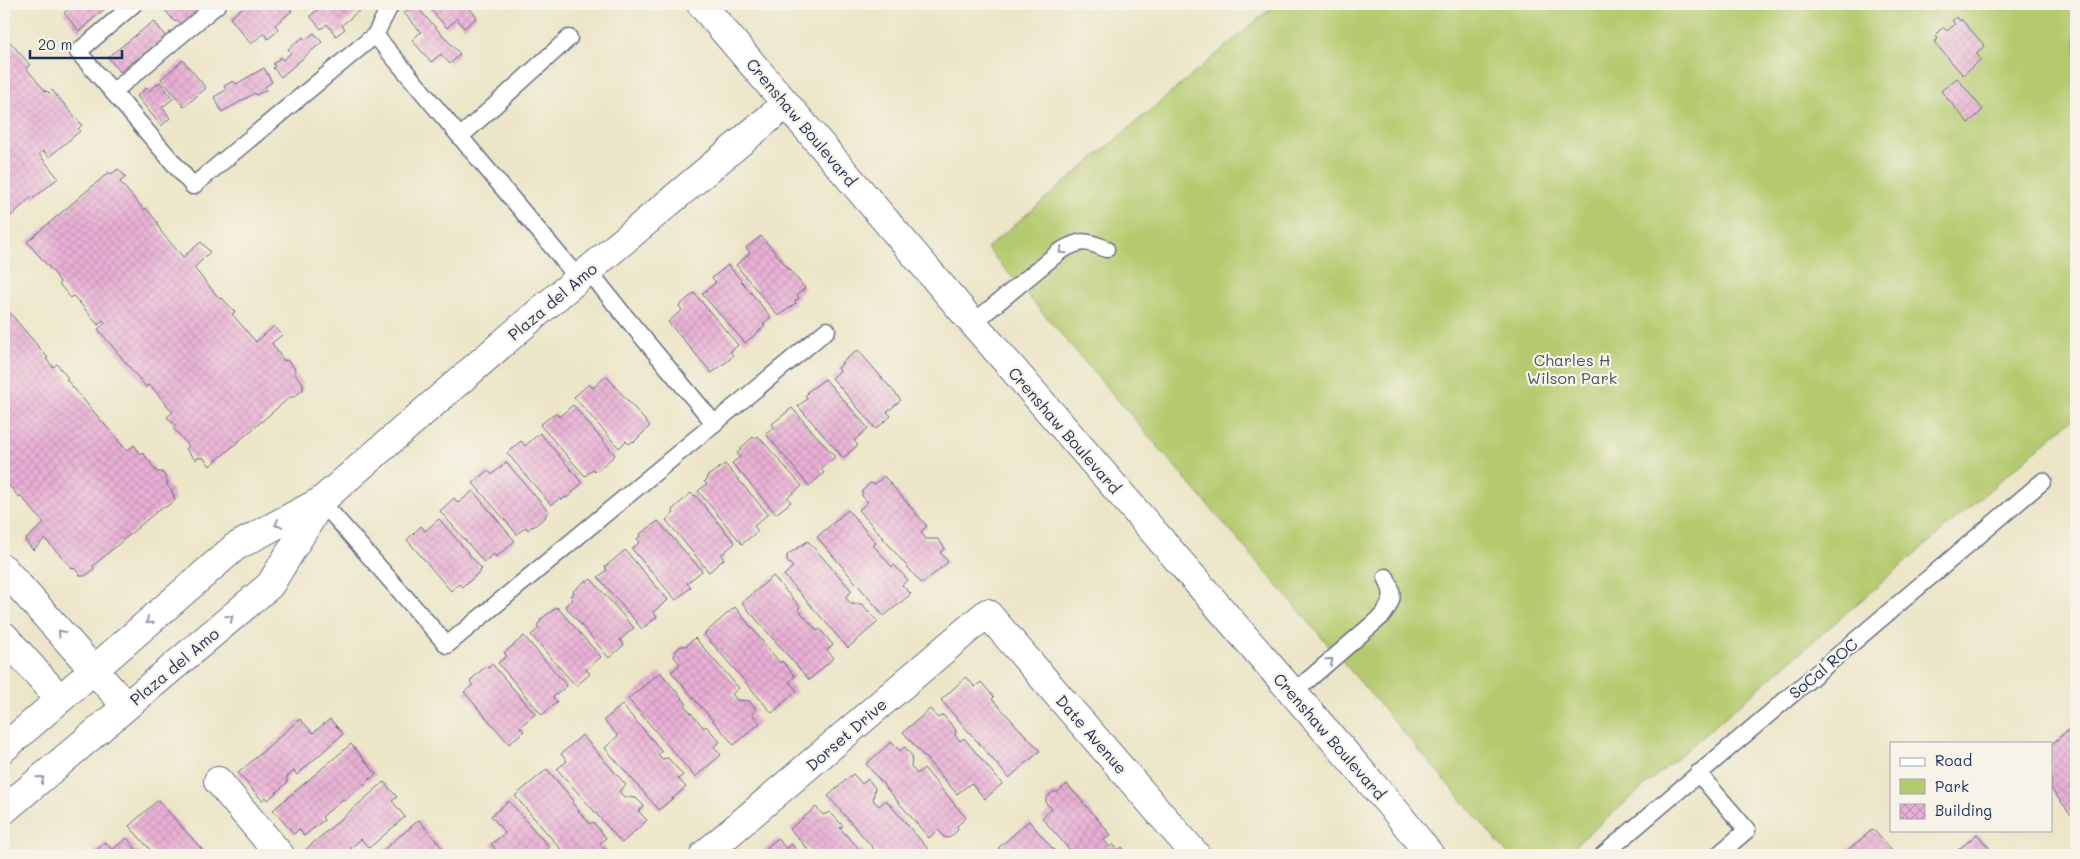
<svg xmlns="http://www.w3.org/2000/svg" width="2080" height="859" font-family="Mali,sans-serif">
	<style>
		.park { fill: #b5ca6e; stroke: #687c66 }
		.building { fill: url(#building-cross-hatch) }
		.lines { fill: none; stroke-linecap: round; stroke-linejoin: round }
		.service-casing { stroke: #646f83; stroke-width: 19 }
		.minor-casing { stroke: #646f83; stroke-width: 30 }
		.secondary-casing { stroke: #646f83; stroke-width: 30 }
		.primary-casing { stroke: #646f83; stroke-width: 30 }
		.service { stroke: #fff; stroke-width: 16 }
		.minor { stroke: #fff; stroke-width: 28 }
		.secondary { stroke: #fff; stroke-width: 28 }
		.primary { stroke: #fff; stroke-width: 28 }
		.oneway { stroke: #8d97ae }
		.labels { text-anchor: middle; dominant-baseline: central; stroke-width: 4.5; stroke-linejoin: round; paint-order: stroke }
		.street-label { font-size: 16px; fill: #1b2f5e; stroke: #f7f3e8 }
		.park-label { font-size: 16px; fill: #425662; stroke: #f7f3e8 }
	</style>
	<defs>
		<pattern id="building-cross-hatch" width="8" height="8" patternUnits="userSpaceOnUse" patternTransform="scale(1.25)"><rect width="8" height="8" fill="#e9afd4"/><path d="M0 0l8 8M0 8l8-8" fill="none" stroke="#c797b8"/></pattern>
	</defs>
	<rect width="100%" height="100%" fill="#f7f3e8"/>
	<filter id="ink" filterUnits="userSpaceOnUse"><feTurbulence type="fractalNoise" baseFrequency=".02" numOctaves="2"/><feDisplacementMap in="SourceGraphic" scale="10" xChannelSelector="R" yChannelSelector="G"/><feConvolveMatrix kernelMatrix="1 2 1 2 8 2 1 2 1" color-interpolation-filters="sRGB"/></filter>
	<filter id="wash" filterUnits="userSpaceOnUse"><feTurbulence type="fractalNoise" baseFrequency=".0096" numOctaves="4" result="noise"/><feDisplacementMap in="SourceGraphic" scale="20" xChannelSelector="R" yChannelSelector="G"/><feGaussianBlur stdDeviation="1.12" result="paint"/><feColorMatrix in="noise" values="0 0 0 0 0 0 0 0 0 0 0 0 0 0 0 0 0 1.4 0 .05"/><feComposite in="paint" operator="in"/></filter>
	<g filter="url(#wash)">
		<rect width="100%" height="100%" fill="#ece5c7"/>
		<!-- park -->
		<path class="park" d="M1276,4H2076V416L1564,855H1509L987,248Z"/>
		<g id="blocks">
			<!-- building -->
			<g class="building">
				<path d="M75,4H110L79,31L64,13Z"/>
				<path d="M160,4H206L182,25L177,20L175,22Z"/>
				<path d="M247,4H287L292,11L275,25L279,30L268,39L264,33L251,44L230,18Z"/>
				<path d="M300,4H312L306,10Z"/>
				<path d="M325,4H367L342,25L345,29L336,36L327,24L321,29L310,16Z"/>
				<path d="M414,4L460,54L450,64L441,54L431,62L412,40L421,32L404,13Z"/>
				<path d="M426,4H466L477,17L464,28L457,19L447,28Z"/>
				<path d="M1956,17L1960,21L1961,19L1985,46L1976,53L1981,59L1963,75L1934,42L1938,39L1935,35L1943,27L1947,31L1955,24L1952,21Z"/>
				<path d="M154,21L166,37L120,72L108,57Z"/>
				<path d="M314,33L322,42L281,77L273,68L275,66L273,64L281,57L283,60L291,53L288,49L303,37L305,40Z"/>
				<path d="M4,35L30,65L26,68L46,92L47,91L49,93L52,90L82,125L78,129L80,131L49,157L43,151L39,154L58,178L34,198L32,196L9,218L8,216L4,219Z"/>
				<path d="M183,60L206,88L184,107L161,79Z"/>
				<path d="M264,68L272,82L265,87L266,90L256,95L255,93L222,112L214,97L226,90L224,86L233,81L236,84Z"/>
				<path d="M1957,78L1983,110L1968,123L1941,91Z"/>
				<path d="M160,82L173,99L162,107L170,118L161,126L137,96L146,88L149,91Z"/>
				<path d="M118,169L126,177L120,182L144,210L146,208L158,223L157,224L162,233L183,257L201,242L210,252L194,268L220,299L222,298L235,312L232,314L256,342L274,326L282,335L272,343L283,360L288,361L295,369V374L303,383V390L294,397H290L210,466L203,457L201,459L199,457L195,460L186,449L189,446L173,428L176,426L167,417L173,412L156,392L149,385L146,387L98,329L106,323L103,320L98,325L80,303L73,296L71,298L59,284L60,282L55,274L27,242L109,172L111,174Z"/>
				<path d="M761,236L805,288L797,295L799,298L795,301L796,303L778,316L736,265L750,253L746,248Z"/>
				<path d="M728,265L771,317L763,324L765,326L745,343L702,294L716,282L712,278Z"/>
				<path d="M694,293L738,345L730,352L733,355L729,360L712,373L668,322L682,310L679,306Z"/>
				<path d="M4,306L48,358L46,359L53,367L57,364L68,378L66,379L127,451L134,445L141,455L143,453L157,472H162L167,480V485L172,491L175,500L166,507H162L93,566L94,569L85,576H81L74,568L73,569L45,539L33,550L25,540L44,523L20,495L19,497L6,482L8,481L4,476Z"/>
				<path d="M858,350L901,400L887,412L891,416L876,429L832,378L840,371L838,368L842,364L841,363Z"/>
				<path d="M606,376L650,426L634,442L633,441L629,444L626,441L619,448L574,397L589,384L593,388Z"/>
				<path d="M825,379L868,428L854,441L858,445L843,458L798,406L807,399L805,396L808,393L807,392Z"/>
				<path d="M573,405L615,455L596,472L593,469L585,476L540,425L555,413L559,417Z"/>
				<path d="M792,408L835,457L821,469L824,473L809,486L766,434L774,427L772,424Z"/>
				<path d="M540,433L582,483L567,498L565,497L562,500L560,498L551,505L507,453L521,441L525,446Z"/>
				<path d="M758,436L802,486L787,498L791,502L776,514L732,463L740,457L737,453L741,450L740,449L753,437L755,439Z"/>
				<path d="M506,462L549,512L545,515L546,517L533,527L532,526L528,530L526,527L517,534L473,483L488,470L492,475Z"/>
				<path d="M725,464L768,514L754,526L758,531L742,544L698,491L707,484L704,482L708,479L706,477Z"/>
				<path d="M884,476L927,526L921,532L926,539H938L945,548L940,552L948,562L922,584L859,510L868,502L862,496V491L870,483L875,484Z"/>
				<path d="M473,491L515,541L496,557L494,554L484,562L440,511L454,498L458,503Z"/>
				<path d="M691,493L694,496L695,495L735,543L721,555L724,559L709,572L666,520L674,513L672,510Z"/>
				<path d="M848,510L876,543L873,545L892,567L894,565L908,580L902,585L911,594L884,616L817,537Z"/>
				<path d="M439,519L482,569L467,584L466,583L462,587L459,584L451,591L407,540L421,526L425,531Z"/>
				<path d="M658,521L702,571L687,583L691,587L676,600L632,549L640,542L637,539L641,535L640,534Z"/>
				<path d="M808,541L852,591L845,597L851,604H862L878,622L848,648L784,575L793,567L787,561V555Z"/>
				<path d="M625,550L668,600L653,612L657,617L642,629L598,577L607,570L605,567Z"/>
				<path d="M773,576L800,607L798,609L817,631L820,629L833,645L827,650L834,658L809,680L742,603Z"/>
				<path d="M591,579L634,628L620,640L624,645L609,658L565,606L573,599L570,596L574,593L573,591L586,580L587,582Z"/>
				<path d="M557,607L601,657L586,669L590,674L576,686L531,635L539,628L537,625L541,621L540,620Z"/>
				<path d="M735,607L780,663L782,661L795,676L789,682L797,691L772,713L704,634Z"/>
				<path d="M524,636L567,686L553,697L557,702L542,715L498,663L507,656L504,653Z"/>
				<path d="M695,638L739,688L732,694L737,700L749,701L757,710L752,714L760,723L734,745L671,672L680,664L674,657L675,652L681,646H686Z"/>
				<path d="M492,664L535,714L520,727L524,731L509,744L464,692L473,685L470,682L473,678L486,666L488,668Z"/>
				<path d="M660,672L687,704L685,706L704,728L706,726L720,742L714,747L721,755L695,777L628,699Z"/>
				<path d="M966,677L975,687L981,682L994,697L992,699L1040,751L1009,778L941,700Z"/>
				<path d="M622,705L662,751L658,754L662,759L668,758L683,775L678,779L686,787L659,810L605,748L618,736L604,720Z"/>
				<path d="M930,709L938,718L943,715L956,730L955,735L960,741L964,738L1002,784L985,799L971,783L957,794L903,732Z"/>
				<path d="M300,719L313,733L330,719L343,734L297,775L294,771L287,777V783L268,800L266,797L262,800L238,773Z"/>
				<path d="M2076,723V821L2051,789V745Z"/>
				<path d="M582,735L626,785L619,791L624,797L636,798L644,806L638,811L647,820L622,843L557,769L567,761L561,754Z"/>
				<path d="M891,742L900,751L905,747L912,756L911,767L917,774L924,768L966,818L957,826L958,830L949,838L944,837L938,830L929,838L866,764Z"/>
				<path d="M351,744L376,774L344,801L343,799L322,817L324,820L304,836L299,829L294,834L273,810Z"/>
				<path d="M547,769L574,801L572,803L590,824L593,822L606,838L600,843L609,853L606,855H566L515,796Z"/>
				<path d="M853,774L862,784L868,779L875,788L873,800L879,806L886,800L929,850L923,855H879L828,796Z"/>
				<path d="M384,782L397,797L392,801L405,817L369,848L361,839L350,849L355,855H310L305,850Z"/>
				<path d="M1067,784L1111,835L1104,840L1110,847L1113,844L1118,850L1122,847L1129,855H1074L1042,818L1052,809L1046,803V798L1053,792H1058Z"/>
				<path d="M158,800L207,855H155L129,826Z"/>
				<path d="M509,801L549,847L545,851L549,855H501L491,844L505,833L491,816Z"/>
				<path d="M816,807L823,815L830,812L843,826L840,828L860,850L862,849L868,855H813L790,829Z"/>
				<path d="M419,820L444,850L438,855H377Z"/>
				<path d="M1029,821L1058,855H1004L998,848Z"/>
				<path d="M1873,829L1895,855H1842Z"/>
				<path d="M1977,834L1995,855H1952Z"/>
				<path d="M127,838L141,855H91L106,842L112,850Z"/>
				<path d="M778,838L786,849L792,844L799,855H758Z"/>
			</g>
		</g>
	</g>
	<g filter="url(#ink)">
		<use href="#blocks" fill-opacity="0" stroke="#646f83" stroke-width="1"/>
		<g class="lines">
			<defs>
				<g id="service">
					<path d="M134,4L78,52L113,92L218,4"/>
					<path d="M391,4L375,35L579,279"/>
					<path d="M113,92L193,186L375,35"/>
					<path d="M461,136L569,38"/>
					<path d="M589,271L619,309L714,423"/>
					<path d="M973,323L1059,252C1079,240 1085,239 1106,249"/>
					<path d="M321,501L447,645L827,330"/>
					<path d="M1293,693L1383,615C1394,599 1394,594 1386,577"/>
					<path d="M1698,773L1747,830L1718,855"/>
					<path d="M1603,855L2043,481"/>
				</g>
				<g id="minor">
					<path d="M4,569L93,669"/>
					<path d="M4,636L60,699"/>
					<path d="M218,781L280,855"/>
					<path d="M704,855L987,613L1196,855"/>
				</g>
				<g id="secondary">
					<path d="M93,669L126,706"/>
					<path d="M4,748L235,547L321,501L540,311L786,104"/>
					<path d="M4,810L270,585L321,502"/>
				</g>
				<path id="primary" d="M701,4L973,323L1397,813L1430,855"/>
			</defs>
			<!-- service casing -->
			<use href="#service" class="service-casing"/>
			<!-- minor casing -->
			<use href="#minor" class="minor-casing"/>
			<!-- secondary casing -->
			<use href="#secondary" class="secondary-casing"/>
			<!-- primary casing -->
			<use href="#primary" class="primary-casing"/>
			<!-- service -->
			<use href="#service" class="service"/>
			<!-- minor -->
			<use href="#minor" class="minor"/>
			<!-- secondary -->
			<use href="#secondary" class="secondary"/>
			<!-- primary -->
			<use href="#primary" class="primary"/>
		</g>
		<!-- one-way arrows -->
		<defs><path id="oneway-chevron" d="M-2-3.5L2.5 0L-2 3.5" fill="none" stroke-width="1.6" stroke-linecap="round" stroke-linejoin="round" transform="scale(1.25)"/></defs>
		<g class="oneway">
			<use href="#oneway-chevron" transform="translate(1062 251) rotate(145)"/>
			<use href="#oneway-chevron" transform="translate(278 524) rotate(152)"/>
			<use href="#oneway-chevron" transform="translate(230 618) rotate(-40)"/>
			<use href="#oneway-chevron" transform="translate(149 621) rotate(139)"/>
			<use href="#oneway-chevron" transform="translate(61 633) rotate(-132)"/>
			<use href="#oneway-chevron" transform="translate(1330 661) rotate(-41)"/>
			<use href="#oneway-chevron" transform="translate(41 779) rotate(-40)"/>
		</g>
	</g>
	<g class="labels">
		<!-- street labels -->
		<g class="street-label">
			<text transform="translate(802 122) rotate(50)">Crenshaw Boulevard</text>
			<text transform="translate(552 301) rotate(-40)">Plaza del Amo</text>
			<text transform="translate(1065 430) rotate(49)">Crenshaw Boulevard</text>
			<text transform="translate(174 666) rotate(-40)">Plaza del Amo</text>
			<text transform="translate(1823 668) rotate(-40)">SoCal ROC</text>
			<text transform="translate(846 734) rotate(-41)">Dorset Drive</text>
			<text transform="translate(1092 734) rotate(49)">Date Avenue</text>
			<text transform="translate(1330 736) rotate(49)">Crenshaw Boulevard</text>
		</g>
		<!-- park labels -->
		<g class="park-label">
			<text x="1572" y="359">Charles H<tspan x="1572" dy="18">Wilson Park</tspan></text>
		</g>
	</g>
	<!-- margin -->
	<rect width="2080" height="859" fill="none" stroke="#f7f3e8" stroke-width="20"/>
	<!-- legend -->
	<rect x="1890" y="742" width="162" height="90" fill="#f7f3e8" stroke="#9fa5b1"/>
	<rect x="1900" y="758" width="25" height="8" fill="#ffffff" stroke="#9fa5b1"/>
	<text x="1935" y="766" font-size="15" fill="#1b2f5e">Road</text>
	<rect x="1900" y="779" width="25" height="15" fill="#b5ca6e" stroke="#9fa5b1"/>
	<text x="1935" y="792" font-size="15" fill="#1b2f5e">Park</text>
	<rect x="1900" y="804" width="25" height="15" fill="url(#building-cross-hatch)" stroke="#9fa5b1"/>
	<text x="1935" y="816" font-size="15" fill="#1b2f5e">Building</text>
	<!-- scale -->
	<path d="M30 50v8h92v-8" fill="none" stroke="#1b2f5e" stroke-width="2.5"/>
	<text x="38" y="50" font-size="15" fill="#1b2f5e" stroke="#f7f3e8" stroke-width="4" paint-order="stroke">20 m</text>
</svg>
